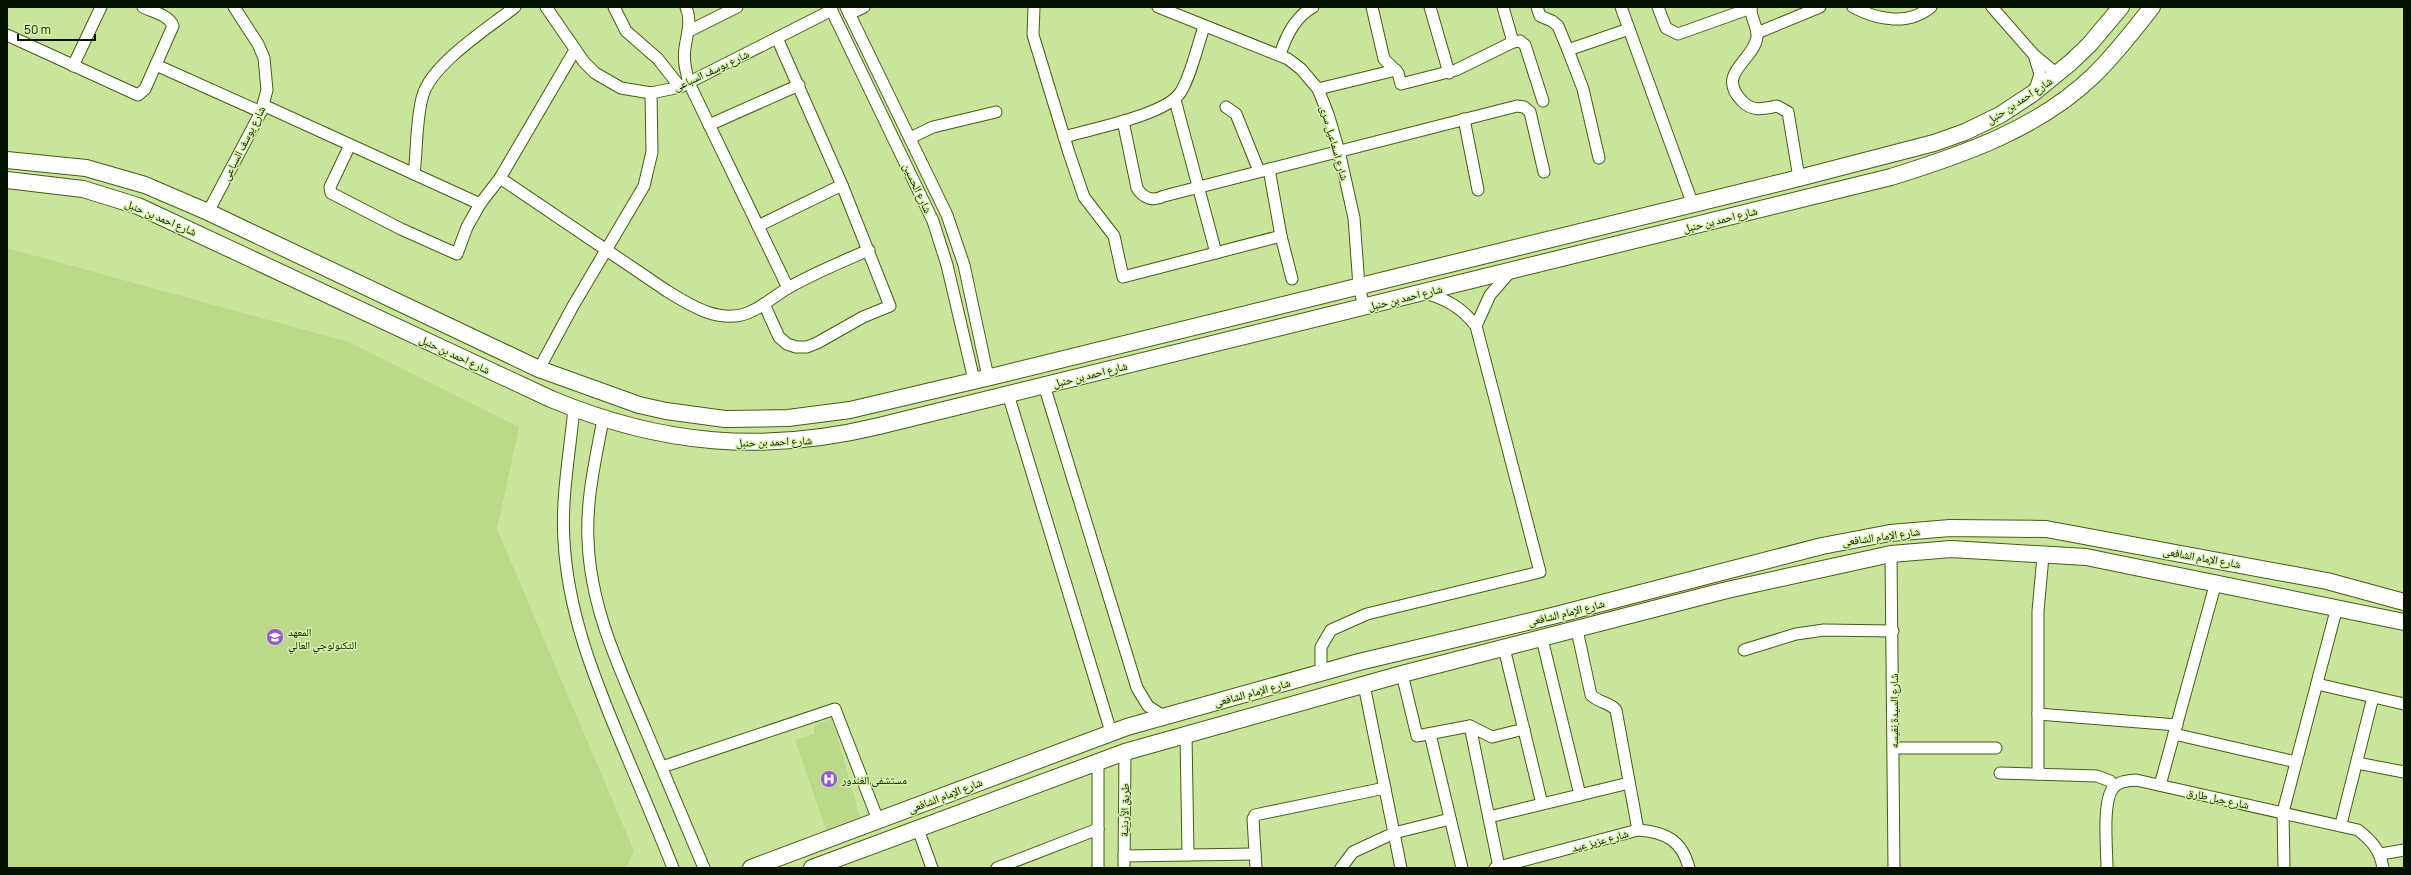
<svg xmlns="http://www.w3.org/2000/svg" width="2411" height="875" font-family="Manrope,'Noto Naskh Arabic',sans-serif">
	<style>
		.built { fill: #bbda89 }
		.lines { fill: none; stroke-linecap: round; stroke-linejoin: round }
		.street-casing { stroke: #465c14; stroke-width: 13 }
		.secondary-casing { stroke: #465c14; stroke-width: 18 }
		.street { stroke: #fff; stroke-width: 11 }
		.secondary { stroke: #fff; stroke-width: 16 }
		.labels { text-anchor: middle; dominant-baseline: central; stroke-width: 3; stroke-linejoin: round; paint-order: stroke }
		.street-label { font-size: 11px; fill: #081100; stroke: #d6f3a9 }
		.poi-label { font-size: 11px; fill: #081100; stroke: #d6f3a9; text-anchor: start }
	</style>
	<rect width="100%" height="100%" fill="#c9e59c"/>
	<!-- built -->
	<g class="built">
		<path d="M7,248L349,342L519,427L497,529L634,851L626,868H7Z"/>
		<path d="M832,718L860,817L826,830L795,740L814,734V726Z"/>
	</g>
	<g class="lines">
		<defs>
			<g id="street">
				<path d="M546,7L584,62L595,73L621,88L651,93L680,87L832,10"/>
				<path d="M614,7L626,31L658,59L680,87"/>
				<path d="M686,7C692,22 687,33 685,48C683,60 686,71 689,83L788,288"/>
				<path d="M830,7L933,221L947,265L974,380"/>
				<path d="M846,7L947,215L964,265L988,377"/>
				<path d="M1034,7L1033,35L1069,153L1084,197L1114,236L1123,277L1281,236"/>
				<path d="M1158,7L1288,59L1301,69L1318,89L1328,114L1339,151L1354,218L1359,286L1364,307"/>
				<path d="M1372,7L1384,59L1398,73L1401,84L1456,70L1513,42L1520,41L1525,45L1543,101"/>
				<path d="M1430,7L1449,73"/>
				<path d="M1503,7L1513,42"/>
				<path d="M1537,7L1540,16L1552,21L1558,26L1568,50L1583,89L1599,158"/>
				<path d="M1621,7L1693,205"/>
				<path d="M1658,7L1666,28L1678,34L1751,8"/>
				<path d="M1751,7C1750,18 1758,26 1757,37C1754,61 1715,73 1742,101C1752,112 1764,109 1777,106L1788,112L1799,178"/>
				<path d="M1853,7C1878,20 1908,26 1931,7"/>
				<path d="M1992,7L2034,55L2057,74"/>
				<path d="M849,14L864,7"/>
				<path d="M689,31L737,7"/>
				<path d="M1757,33L1820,7"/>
				<path d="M7,35L138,95L145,89L173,26C169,15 153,12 143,7"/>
				<path d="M1568,50L1629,29"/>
				<path d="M1280,55C1286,35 1295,17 1313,7"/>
				<path d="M156,65L261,112"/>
				<path d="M73,66L101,7"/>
				<path d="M1318,89L1396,70"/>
				<path d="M2035,90L2040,74L2035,58"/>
				<path d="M1175,100L1216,253"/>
				<path d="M263,105L480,204"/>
				<path d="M1226,107L1236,114L1259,171"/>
				<path d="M1464,119L1478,190"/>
				<path d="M1123,121L1137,188C1143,198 1153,202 1164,196L1517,106L1524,107L1530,112L1544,172"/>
				<path d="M709,125L799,85"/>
				<path d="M1064,137C1091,129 1165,115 1180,93C1190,79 1198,44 1204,27"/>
				<path d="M910,138L933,127L996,112"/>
				<path d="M350,145L330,187L331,193L401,229L457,254L467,227L480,204L500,178L575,50"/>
				<path d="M1269,169L1281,236L1292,279"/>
				<path d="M414,174C417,152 416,116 423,95C432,64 488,28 515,7"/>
				<path d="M500,178L667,291C691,306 723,326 752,311C765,305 776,295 788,288C814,273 841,262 869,250"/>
				<path d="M208,212L261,112L267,90L264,58L258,44L234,7"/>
				<path d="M758,226L842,185"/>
				<path d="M764,304L779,337L787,344L796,347H807L817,343L863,317L890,306L842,185L777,38"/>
				<path d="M1476,326L1490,295L1511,271"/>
				<path d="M539,369L573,306L644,186L652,152L651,93"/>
				<path d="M1044,385L1137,688L1148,706L1163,716"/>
				<path d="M1008,394L1111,732"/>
				<path d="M574,408C570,452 561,497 564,541C568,612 593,675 620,740C638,783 656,825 673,868"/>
				<path d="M603,419C596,458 586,498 588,539C590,606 618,665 644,726C664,773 684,820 704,868"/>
				<path d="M1891,554L1894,868"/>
				<path d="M1577,630L1591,695C1599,703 1609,702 1616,710L1638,830"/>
				<path d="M1542,639L1580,795"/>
				<path d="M1504,648L1542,804"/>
				<path d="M1744,650L1796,634L1824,630L1893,631"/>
				<path d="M1324,672L1321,664V647L1331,630L1367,614L1540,572L1476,326C1462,308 1447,299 1424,293"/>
				<path d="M1402,674L1417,736L1470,726L1492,737L1524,729"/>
				<path d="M2317,684L2404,704"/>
				<path d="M1364,685L1401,868"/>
				<path d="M2038,714L2177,725"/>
				<path d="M1470,726L1499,867"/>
				<path d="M1186,734L1188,855"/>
				<path d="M1430,734L1462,868"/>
				<path d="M2174,734L2296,762"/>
				<path d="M1894,748H1996"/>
				<path d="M1098,761V868"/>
				<path d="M2357,763L2404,772"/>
				<path d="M662,767L835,709L878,820"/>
				<path d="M2000,773L2097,776L2110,781L2114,787"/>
				<path d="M2038,774V611L2043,556"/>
				<path d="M2160,785L2216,582"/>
				<path d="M1489,817L1629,783"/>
				<path d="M2341,824L2373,697"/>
				<path d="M918,829L932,868"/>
				<path d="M2381,854L2404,850"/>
				<path d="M1124,856L1255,854"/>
				<path d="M997,868L1098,829"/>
				<path d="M1124,868L1125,752"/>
				<path d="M1256,868L1253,819L1255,815L1385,788"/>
				<path d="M1341,868L1353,852L1394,833L1450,819"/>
				<path d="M1495,868L1638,830C1665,832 1682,840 1689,868"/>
				<path d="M2107,868C2107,849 2102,802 2113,788C2119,781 2127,781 2136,780L2358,830C2372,841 2380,850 2383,868"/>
				<path d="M2284,868L2283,812L2337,607"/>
			</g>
			<g id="secondary">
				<path d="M7,160L86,168L145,185L208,212L539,369L639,405L666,411L725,419L788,418L850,410L1003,374L1799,178L1934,143L1965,132L2000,115L2032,94L2070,63L2089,45L2121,7"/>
				<path d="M7,180L83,189L138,206L551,399C661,445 764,454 879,426L1891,177C1962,155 2038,129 2093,76C2115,55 2133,31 2152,7"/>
				<path d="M751,868L1127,727L1359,662L1552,616L1822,546L1890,533L1950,528L2046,529L2327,581L2404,602"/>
				<path d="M812,868L1125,752L1402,674L1727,590L1891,554L1951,549L2086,557L2404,622"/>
			</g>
		</defs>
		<!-- street casing -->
		<use href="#street" class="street-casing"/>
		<!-- secondary casing -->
		<use href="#secondary" class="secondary-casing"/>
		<!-- street -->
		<use href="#street" class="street"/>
		<!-- secondary -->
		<use href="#secondary" class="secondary"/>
	</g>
	<!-- icons -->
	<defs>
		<symbol id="university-disc" viewBox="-11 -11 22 22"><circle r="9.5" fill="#9659cf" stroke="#d6f3a9"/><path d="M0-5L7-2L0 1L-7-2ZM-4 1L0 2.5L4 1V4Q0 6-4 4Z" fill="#fff"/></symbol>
		<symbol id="hospital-disc" viewBox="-11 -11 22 22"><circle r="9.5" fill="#9659cf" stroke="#d6f3a9"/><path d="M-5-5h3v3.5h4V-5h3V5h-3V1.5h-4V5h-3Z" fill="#fff"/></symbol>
	</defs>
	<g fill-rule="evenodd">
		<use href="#university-disc" x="265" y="627" width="20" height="20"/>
		<use href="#hospital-disc" x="819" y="769" width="20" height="20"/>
	</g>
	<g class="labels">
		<!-- street labels -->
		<g class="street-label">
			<text transform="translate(711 70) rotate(-25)">شارع يوسف السباعى</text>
			<text transform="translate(2019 100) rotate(-33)">شارع احمد بن حنبل</text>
			<text transform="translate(243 143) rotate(-63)">شارع يوسف السباعى</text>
			<text transform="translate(1335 143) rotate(74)">شارع اسماعيل سرى</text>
			<text transform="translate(918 188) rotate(65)">شارع الحسين</text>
			<text transform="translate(161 217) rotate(23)">شارع احمد بن حنبل</text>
			<text transform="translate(1720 219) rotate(-14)">شارع احمد بن حنبل</text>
			<text transform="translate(1405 297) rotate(-14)">شارع احمد بن حنبل</text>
			<text transform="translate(455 354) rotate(25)">شارع احمد بن حنبل</text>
			<text transform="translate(1090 374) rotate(-14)">شارع احمد بن حنبل</text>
			<text transform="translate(774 441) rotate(-2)">شارع احمد بن حنبل</text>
			<text transform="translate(1881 536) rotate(-8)">شارع الإمام الشافعى</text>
			<text transform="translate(2202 557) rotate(10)">شارع الإمام الشافعى</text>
			<text transform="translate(1566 612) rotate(-14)">شارع الإمام الشافعى</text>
			<text transform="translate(1252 692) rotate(-15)">شارع الإمام الشافعى</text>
			<text transform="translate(1893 711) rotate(-90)">شارع السيدة نفيسه</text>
			<text transform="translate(945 795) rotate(-21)">شارع الإمام الشافعى</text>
			<text transform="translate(2218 798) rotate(12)">شارع جبل طارق</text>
			<text transform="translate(1124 810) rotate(-89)">طريق الأردنية</text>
			<text transform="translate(1600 840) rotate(-15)">شارع عزيز عيد</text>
		</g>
		<!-- poi labels -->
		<g class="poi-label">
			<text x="288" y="631">المعهد<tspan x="288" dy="13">التكنولوجي العالي</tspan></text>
			<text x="842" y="779">مستشفى الغندور</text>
		</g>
	</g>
	<!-- border -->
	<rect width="2411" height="875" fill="none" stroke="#081100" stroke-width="16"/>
	<!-- scale -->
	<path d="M18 34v6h77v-6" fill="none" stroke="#081100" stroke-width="2"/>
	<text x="24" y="34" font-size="12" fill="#081100" stroke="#d6f3a9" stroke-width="3" paint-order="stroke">50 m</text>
</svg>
